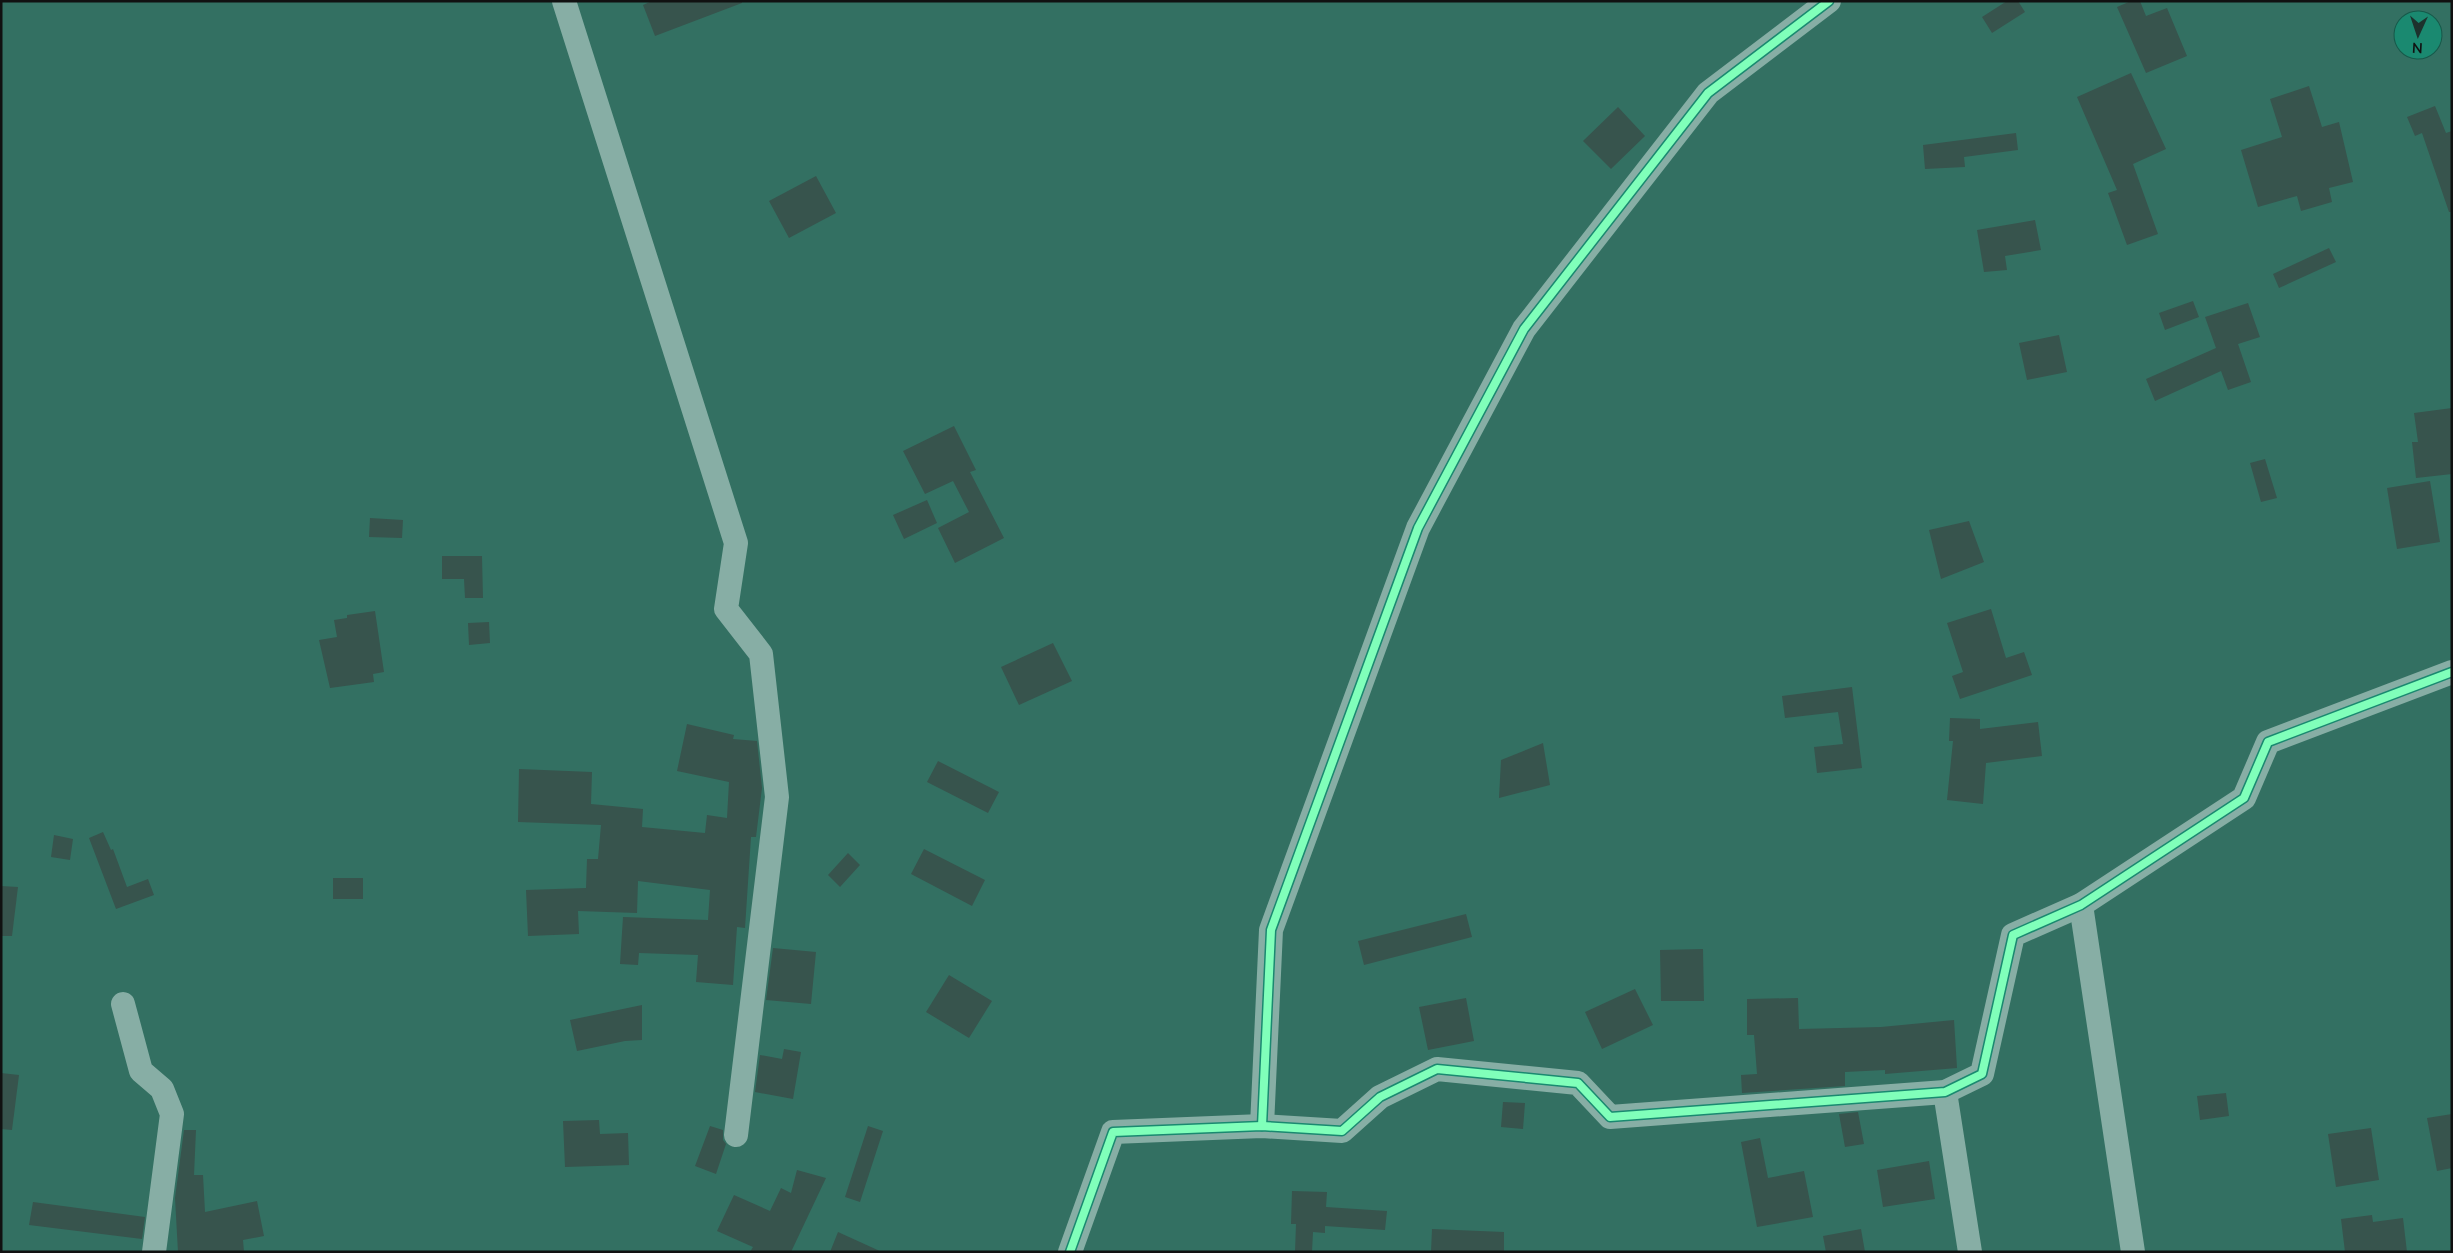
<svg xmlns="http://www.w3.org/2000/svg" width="2453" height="1253" font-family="Lato,sans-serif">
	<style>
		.building { fill: #37544d }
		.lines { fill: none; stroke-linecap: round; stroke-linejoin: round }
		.minor { stroke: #87aea5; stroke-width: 24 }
		.cycleway-casing { stroke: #1a8970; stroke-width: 11 }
		.cycleway { stroke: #80ffba; stroke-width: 8 }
	</style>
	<rect width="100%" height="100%" fill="#337062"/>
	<!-- building -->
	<g class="building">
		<path d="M652,1H742V3L655,36L643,5Z"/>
		<path d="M2007,1H2018L2025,12L1992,33L1982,17Z"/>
		<path d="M2131,1H2140L2146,16L2167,8L2187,56L2146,73L2117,7Z"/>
		<path d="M2131,73L2166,149L2133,164L2158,234L2127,245L2108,193L2117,190L2077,97Z"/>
		<path d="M2309,86L2322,127L2339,122L2353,182L2329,188L2332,202L2301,211L2297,196L2258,207L2241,150L2282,137L2270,99Z"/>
		<path d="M2435,106L2446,133L2452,131V212H2449L2422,133L2415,136L2407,117Z"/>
		<path d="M1618,107L1645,136L1611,169L1583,141Z"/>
		<path d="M2016,133L2018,150L1964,157L1965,167L1925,169L1923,145Z"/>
		<path d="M816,176L836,213L789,238L769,201Z"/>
		<path d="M2035,220L2041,250L2005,256L2007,270L1984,272L1977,230Z"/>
		<path d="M2329,248L2336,262L2279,288L2273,274Z"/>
		<path d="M2193,301L2199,317L2165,330L2159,313Z"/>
		<path d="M2248,303L2260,337L2238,344L2251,382L2228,390L2221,371L2155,401L2146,379L2216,348L2205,317Z"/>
		<path d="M2059,335L2067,372L2027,380L2019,343Z"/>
		<path d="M2452,408V474L2416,478L2412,442H2418L2414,413Z"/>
		<path d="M954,426L976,470L970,472L1004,538L955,563L938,528L969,512L953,481L925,494L903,451Z"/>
		<path d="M2265,459L2277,498L2261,502L2250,463Z"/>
		<path d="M2430,481L2440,542L2397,549L2387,488Z"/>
		<path d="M927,500L937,523L904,539L893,515Z"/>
		<path d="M370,518L403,520L402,538L369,537Z"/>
		<path d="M1969,521L1984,562L1941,579L1929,530Z"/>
		<path d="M442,556H482L483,598H465L464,579H442Z"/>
		<path d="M1991,609L2006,658L2024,652L2032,675L1960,699L1952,676L1963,672L1947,623Z"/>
		<path d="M375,611L384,672L373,674L374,682L330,688L319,640L337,637L334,620L347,618V615Z"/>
		<path d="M489,622L490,643L469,645L468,623Z"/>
		<path d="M1053,643L1072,681L1019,705L1001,667Z"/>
		<path d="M1852,687L1862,768L1817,773L1814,747L1843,744L1838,712L1785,718L1782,696Z"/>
		<path d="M1950,718L1980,719V729L2038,722L2042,756L1986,763L1983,804L1947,800L1953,741H1949Z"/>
		<path d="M687,724L734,735L733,739L757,741L762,788L756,837H751L745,928L737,927L733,985L696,982L698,955L639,953L638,965L620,964L623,917L708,920L710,890L638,881L637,913L578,911L579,934L528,936L526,890L586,888L587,859H598L601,825L518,822L519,769L592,772L591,804L643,809L642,827L705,833L707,815L727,818L729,782L677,771Z"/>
		<path d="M1543,743L1550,785L1499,798L1501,760Z"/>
		<path d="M938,761L999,792L988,813L927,782Z"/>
		<path d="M103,832L111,850L113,849L127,887L148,879L154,895L116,909L89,838Z"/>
		<path d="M54,835L73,839L70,860L51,857Z"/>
		<path d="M924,849L985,880L972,906L911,874Z"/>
		<path d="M848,853L860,865L840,887L828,875Z"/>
		<rect x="333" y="878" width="30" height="21"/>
		<path d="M1,886L18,887L12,936H1Z"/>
		<path d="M1466,914L1472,937L1364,965L1358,941Z"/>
		<path d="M773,948L816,952L811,1004L766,1000Z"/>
		<path d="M1703,949L1704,1001H1661L1660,950Z"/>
		<path d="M949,975L992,1001L969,1038L926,1012Z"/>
		<path d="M1635,989L1653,1025L1602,1049L1585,1012Z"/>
		<path d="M1466,998L1474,1041L1428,1050L1419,1007Z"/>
		<path d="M1798,998L1799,1029L1881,1027L1954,1020L1957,1068L1885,1074V1070L1845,1072V1086L1742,1093L1741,1075L1757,1074L1754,1035H1747V999Z"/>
		<path d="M642,1005V1040L625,1041L577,1051L570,1020Z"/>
		<path d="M784,1049L801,1052L793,1099L755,1092L760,1055L782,1059Z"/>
		<path d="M1,1073L19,1075L12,1130L1,1129Z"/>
		<path d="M2226,1093L2229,1116L2200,1120L2197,1096Z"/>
		<path d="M1503,1102L1525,1103L1523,1129L1501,1127Z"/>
		<path d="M1858,1112L1864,1144L1845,1147L1839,1114Z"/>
		<path d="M2452,1114V1168L2437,1171L2427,1118Z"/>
		<path d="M599,1120L600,1134L628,1133L629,1165L565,1167L563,1121Z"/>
		<path d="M710,1126L723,1130V1140L726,1144L716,1174L695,1166Z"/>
		<path d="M868,1126L883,1131L860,1202L845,1197Z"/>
		<path d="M2371,1128L2379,1180L2336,1187L2328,1134Z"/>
		<path d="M184,1130H196L194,1175H203L205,1212L257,1201L264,1236L243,1240L244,1252H178L175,1198Z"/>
		<path d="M1760,1138L1768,1178L1804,1171L1813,1217L1757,1227L1741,1142Z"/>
		<path d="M1929,1161L1935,1199L1883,1207L1877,1170Z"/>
		<path d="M797,1170L826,1178L791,1252H750L753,1247L717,1231L734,1195L770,1211L781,1188L791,1193Z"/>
		<path d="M1292,1191L1327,1192L1326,1207L1387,1211L1385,1230L1325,1226V1233L1313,1232L1312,1252H1295L1296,1224H1291Z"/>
		<path d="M33,1202L145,1217L142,1239L29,1225Z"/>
		<path d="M2372,1215L2373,1222L2403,1218L2407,1252H2345L2341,1219Z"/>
		<path d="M1432,1229L1504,1232V1252H1431Z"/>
		<path d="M1861,1229L1865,1252H1826L1823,1236Z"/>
		<path d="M838,1232L882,1252H830Z"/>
	</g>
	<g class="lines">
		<!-- minor -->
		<g class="minor">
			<path d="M564,1L736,543L726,609L761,654L777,797L736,1135"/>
			<path d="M2081,905L2133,1252"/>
			<path d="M123,1004L141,1071L162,1089L172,1114L154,1252"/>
			<path d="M1945,1092L1970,1252"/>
			<path d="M1262,1126L1271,930L1418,528L1524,329L1708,93L1829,1"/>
			<path d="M1070,1252L1113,1132L1262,1126L1342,1131L1380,1097L1437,1069L1578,1083L1610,1117L1945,1092L1982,1074L2013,935L2081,905L2244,798L2268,742L2452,672"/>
		</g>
		<defs>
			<g id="cycleway">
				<path d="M1262,1126L1271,930L1418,528L1524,329L1708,93L1829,1"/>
				<path d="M1070,1252L1113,1132L1262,1126L1342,1131L1380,1097L1437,1069L1578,1083L1610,1117L1945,1092L1982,1074L2013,935L2081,905L2244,798L2268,742L2452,672"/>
			</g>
		</defs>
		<!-- cycleway casing -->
		<use href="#cycleway" class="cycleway-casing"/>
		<!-- cycleway -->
		<use href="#cycleway" class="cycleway"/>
	</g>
	<!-- border -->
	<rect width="2453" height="1253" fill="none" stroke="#111111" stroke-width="5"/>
	<!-- north arrow -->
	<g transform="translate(2418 35) rotate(183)"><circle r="24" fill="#1a8970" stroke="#16594a"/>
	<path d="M0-4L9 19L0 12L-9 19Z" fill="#1d322d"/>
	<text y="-8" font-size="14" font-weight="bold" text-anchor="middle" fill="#111111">N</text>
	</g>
</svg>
